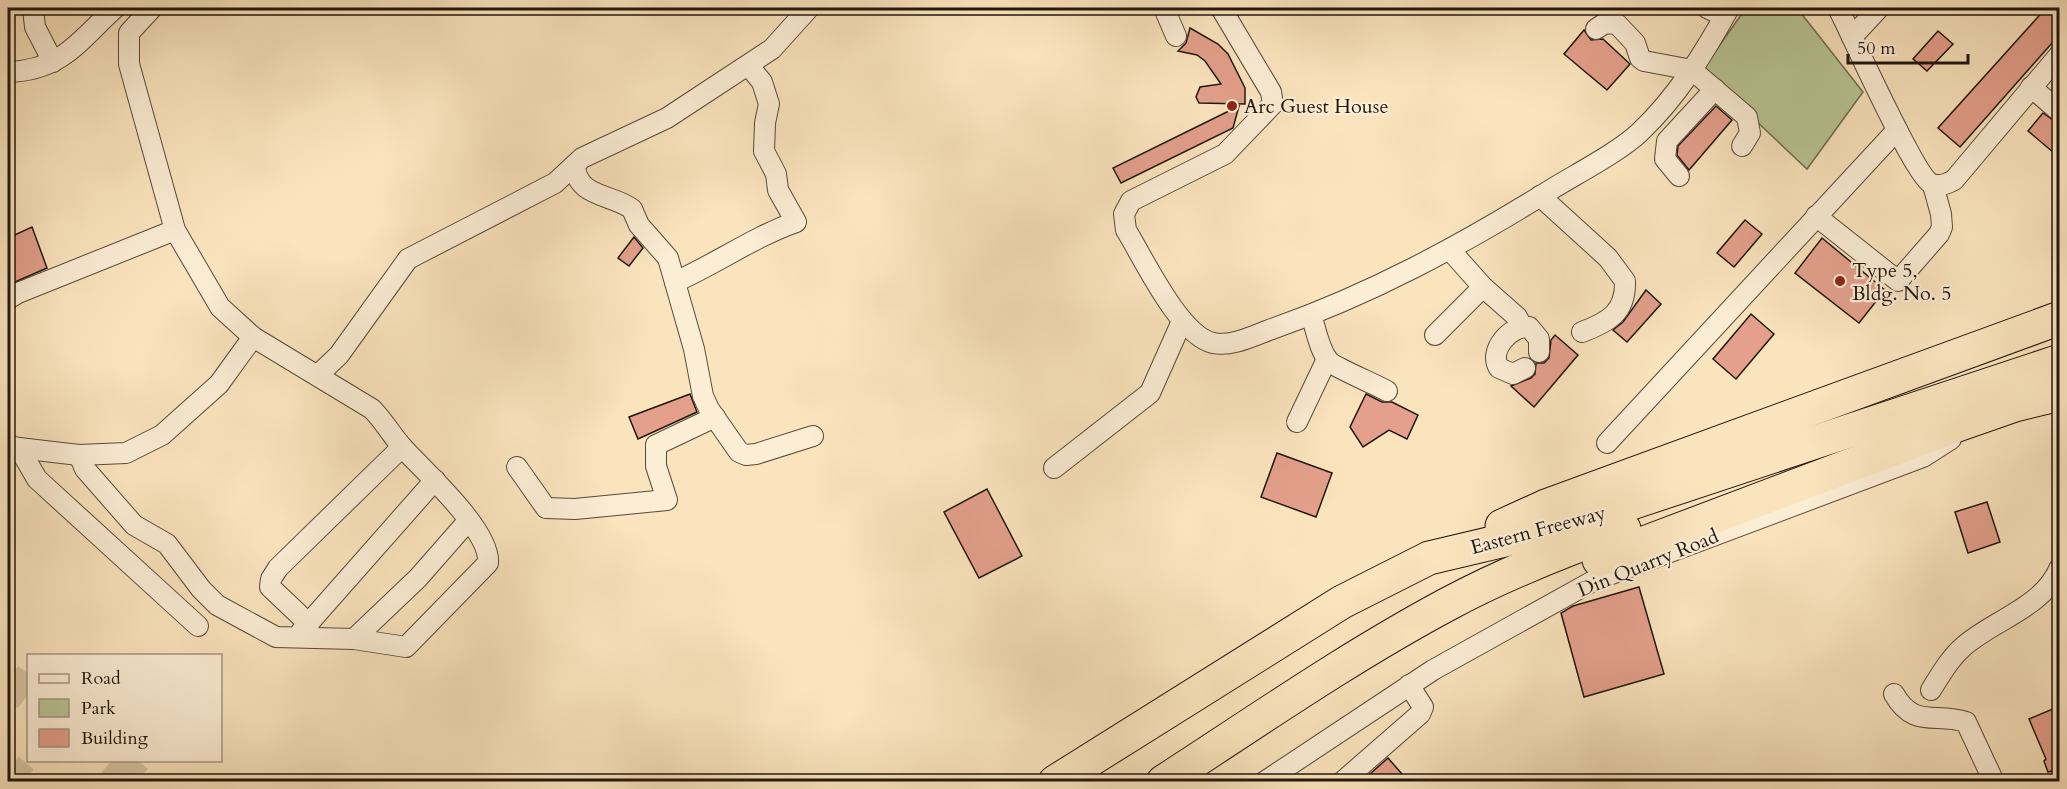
<svg xmlns="http://www.w3.org/2000/svg" width="2067" height="789" font-family="Cardo,serif">
	<style>
		.green { fill: #b9c595; stroke: #6c6e52; stroke-width: 1.5 }
		.building { fill: #e4a08c; stroke: #20170e; stroke-width: 1.5 }
		.lines { fill: none; stroke-linecap: round; stroke-linejoin: round }
		.highway-tunnel { stroke: #d9c5a4; stroke-width: 33; stroke-dasharray: 33 16; stroke-linecap: butt }
		.street-casing { stroke: #564a3a; stroke-width: 22 }
		.highway-casing { stroke: #20170e; stroke-width: 35 }
		.street { stroke: #fcedd5; stroke-width: 20 }
		.highway { stroke: #fae4be; stroke-width: 33 }
		.poi-dot { fill: #8f2418; stroke: #fcedd5; stroke-width: 2 }
		.labels { text-anchor: middle; dominant-baseline: central; stroke-width: 4.5; stroke-linejoin: round; paint-order: stroke }
		.poi-label { font-size: 20px; fill: #20170e; stroke: #fcedd5; text-anchor: start }
		.street-label { font-size: 20px; fill: #20170e; stroke: #fcedd5 }
	</style>
	<rect width="100%" height="100%" fill="#fae4be"/>
	<filter id="stains"><feTurbulence type="fractalNoise" baseFrequency=".00333" numOctaves="4"/><feColorMatrix values="0 0 0 0 .2 0 0 0 0 .09 0 0 0 0 .02 0 0 0 .5 -.17"/></filter>
	<radialGradient id="worn" r=".72"><stop offset=".6" stop-color="#630" stop-opacity="0"/><stop offset="1" stop-color="#630" stop-opacity=".3"/></radialGradient>
	<!-- green -->
	<path class="green" d="M1746,8H1797L1863,92L1807,169L1702,70Z"/>
	<!-- building -->
	<g class="building">
		<path d="M2046,8H2060V34L1960,147L1938,128Z"/>
		<path d="M1190,28L1218,44L1228,54L1245,88V104L1199,103L1196,97L1200,87L1221,84L1205,61L1197,55L1178,51L1186,43Z"/>
		<path d="M1584,30L1591,40L1603,39L1630,64L1607,90L1564,54Z"/>
		<path d="M1938,31L1953,44L1927,71L1913,59Z"/>
		<path d="M1239,106L1233,128L1121,183L1113,168Z"/>
		<path d="M1716,106L1732,120L1689,170L1677,155L1678,146Z"/>
		<path d="M2043,113L2060,125V158L2028,131Z"/>
		<path d="M1745,220L1762,234L1734,267L1717,253Z"/>
		<path d="M32,227L47,268L8,285V238Z"/>
		<path d="M634,237L643,248L629,266L618,258Z"/>
		<path d="M1822,238L1885,290L1859,323L1795,273Z"/>
		<path d="M1646,290L1661,304L1627,342L1613,330L1623,322Z"/>
		<path d="M1751,314L1774,334L1736,379L1713,359Z"/>
		<path d="M1555,335L1578,355L1534,407L1511,386L1531,378L1535,374L1536,363H1544L1549,358L1551,340Z"/>
		<path d="M690,394L697,412L638,439L629,417Z"/>
		<path d="M1366,394L1382,402H1392L1418,415L1407,439L1389,430L1363,447L1350,427Z"/>
		<path d="M1277,453L1332,473L1316,517L1261,497Z"/>
		<path d="M987,489L1022,556L979,578L944,512Z"/>
		<path d="M1987,502L2000,542L1968,553L1955,512Z"/>
		<path d="M1639,587L1664,674L1584,697L1561,613L1573,606Z"/>
		<path d="M2060,706V782H2056L2052,771L2048,772L2044,761L2046,759L2029,719Z"/>
		<path d="M1388,758L1409,782H1361Z"/>
	</g>
	<g class="lines">
		<!-- highway-tunnel -->
		<g class="highway-tunnel">
			<path d="M8,679L28,695"/>
			<path d="M112,760L138,782"/>
			<path d="M8,769L23,782"/>
		</g>
		<defs>
			<g id="street">
				<path d="M33,8L35,27L53,62"/>
				<path d="M1164,8L1176,36"/>
				<path d="M1221,8L1271,92L1273,104L1225,154L1131,201L1124,214L1126,230C1144,259 1179,335 1213,343C1231,347 1253,336 1269,330C1370,295 1462,245 1552,189C1578,173 1619,152 1640,132C1677,97 1705,52 1729,8"/>
				<path d="M1707,8L1724,16"/>
				<path d="M1838,8C1851,33 1915,177 1932,184C1940,187 1947,184 1954,180L2060,54"/>
				<path d="M1596,29L1605,23L1617,24L1635,43L1640,58L1644,61L1692,70L1747,117L1750,133L1742,146"/>
				<path d="M1852,37L1879,8"/>
				<path d="M8,72C62,70 78,42 115,8"/>
				<path d="M2031,87L2060,112"/>
				<path d="M575,165C576,197 612,194 632,209L639,225L668,258L694,349L703,396L709,409L739,452L746,455L756,454L813,436"/>
				<path d="M1679,176L1665,159L1667,141L1715,89"/>
				<path d="M1540,196L1608,258L1625,281C1626,312 1609,322 1582,332"/>
				<path d="M1816,216L1898,281L1939,234L1942,227L1941,214L1933,185"/>
				<path d="M1450,250L1483,287L1517,317L1522,326"/>
				<path d="M675,282C716,264 753,237 796,222L778,190L776,174L764,151L765,123L769,104L762,82L749,66"/>
				<path d="M8,299L18,293L175,230"/>
				<path d="M1311,315C1316,329 1319,349 1328,360C1333,367 1375,384 1387,391"/>
				<path d="M1435,335L1483,287"/>
				<path d="M1525,368L1513,374L1499,368C1488,351 1510,325 1529,327L1539,339V352"/>
				<path d="M318,375L339,355L408,259L555,183L582,158L667,118L772,49L809,8"/>
				<path d="M1297,422L1327,359"/>
				<path d="M1607,443L1897,130"/>
				<path d="M10,446L19,448L37,479L198,626"/>
				<path d="M8,455L19,448L79,455L126,453L162,435L219,384L253,337"/>
				<path d="M79,455L85,469L134,525L167,544L201,589L217,605L276,637L354,639L406,647L488,563C491,531 425,472 404,449C392,436 384,421 372,409L253,337L220,307L175,230L129,64V33L152,8"/>
				<path d="M517,467L546,508L575,509L667,500L656,466V445L715,417"/>
				<path d="M1054,468L1150,393L1182,321"/>
				<path d="M309,624L270,587L271,579L278,568L402,447"/>
				<path d="M300,633L435,480"/>
				<path d="M354,639L418,578L468,521"/>
				<path d="M1931,690C1941,674 1950,658 1964,646C1995,619 2043,608 2060,567"/>
				<path d="M1894,694C1914,729 1935,712 1966,722L1994,782"/>
				<path d="M1264,782L1433,670L1593,581L1923,457L1951,439"/>
				<path d="M1342,782L1420,714L1423,707L1409,685"/>
			</g>
			<g id="highway">
				<path d="M1502,526L1546,506L2060,318"/>
				<path d="M1599,560L1949,428L2015,405L2060,394"/>
				<path d="M1055,782L1342,602L1429,558L1556,528L2060,361"/>
				<path d="M1163,782C1257,721 1349,657 1448,604C1504,574 1564,550 1624,529"/>
			</g>
		</defs>
		<!-- street casing -->
		<use href="#street" class="street-casing"/>
		<!-- highway casing -->
		<use href="#highway" class="highway-casing"/>
		<!-- street -->
		<use href="#street" class="street"/>
		<!-- highway -->
		<use href="#highway" class="highway"/>
	</g>
	<!-- markers -->
	<g class="poi-dot">
		<circle cx="1232" cy="106" r="6"/>
		<circle cx="1840" cy="281" r="6"/>
	</g>
	<g class="labels">
		<!-- poi labels -->
		<g class="poi-label">
			<text x="1244" y="106">Arc Guest House</text>
			<text x="1852" y="270">Type 5,<tspan x="1852" dy="23">Bldg. No. 5</tspan></text>
		</g>
		<!-- street labels -->
		<g class="street-label">
			<text transform="translate(1538 530) rotate(-15)">Eastern Freeway</text>
			<text transform="translate(1648 563) rotate(-22)">Din Quarry Road</text>
		</g>
	</g>
	<!-- margin -->
	<rect width="2067" height="789" fill="none" stroke="#fae4be" stroke-width="30"/>
	<rect x="9" y="9" width="2049" height="771" fill="none" stroke="#20170e" stroke-width="3"/>
	<rect x="15" y="15" width="2037" height="759" fill="none" stroke="#20170e" stroke-width="1.5"/>
	<!-- legend -->
	<rect x="27" y="654" width="195" height="108" fill="#fcedd5" stroke="#a49785" stroke-width="1.5"/>
	<rect x="39" y="674" width="30" height="9" fill="#fcedd5" stroke="#a49785" stroke-width="1.5"/>
	<text x="81" y="684" font-size="18" fill="#20170e">Road</text>
	<rect x="39" y="699" width="30" height="18" fill="#b9c595" stroke="#a49785" stroke-width="1.5"/>
	<text x="81" y="714" font-size="18" fill="#20170e">Park</text>
	<rect x="39" y="729" width="30" height="18" fill="#e4a08c" stroke="#a49785" stroke-width="1.5"/>
	<text x="81" y="744" font-size="18" fill="#20170e">Building</text>
	<!-- scale -->
	<path d="M1848 54v9h120v-9" fill="none" stroke="#20170e" stroke-width="3"/>
	<text x="1857" y="54" font-size="18" fill="#20170e" stroke="#fcedd5" stroke-width="4.5" paint-order="stroke">50 m</text>
	<rect width="100%" height="100%" filter="url(#stains)"/>
	<rect width="100%" height="100%" fill="url(#worn)"/>
</svg>
